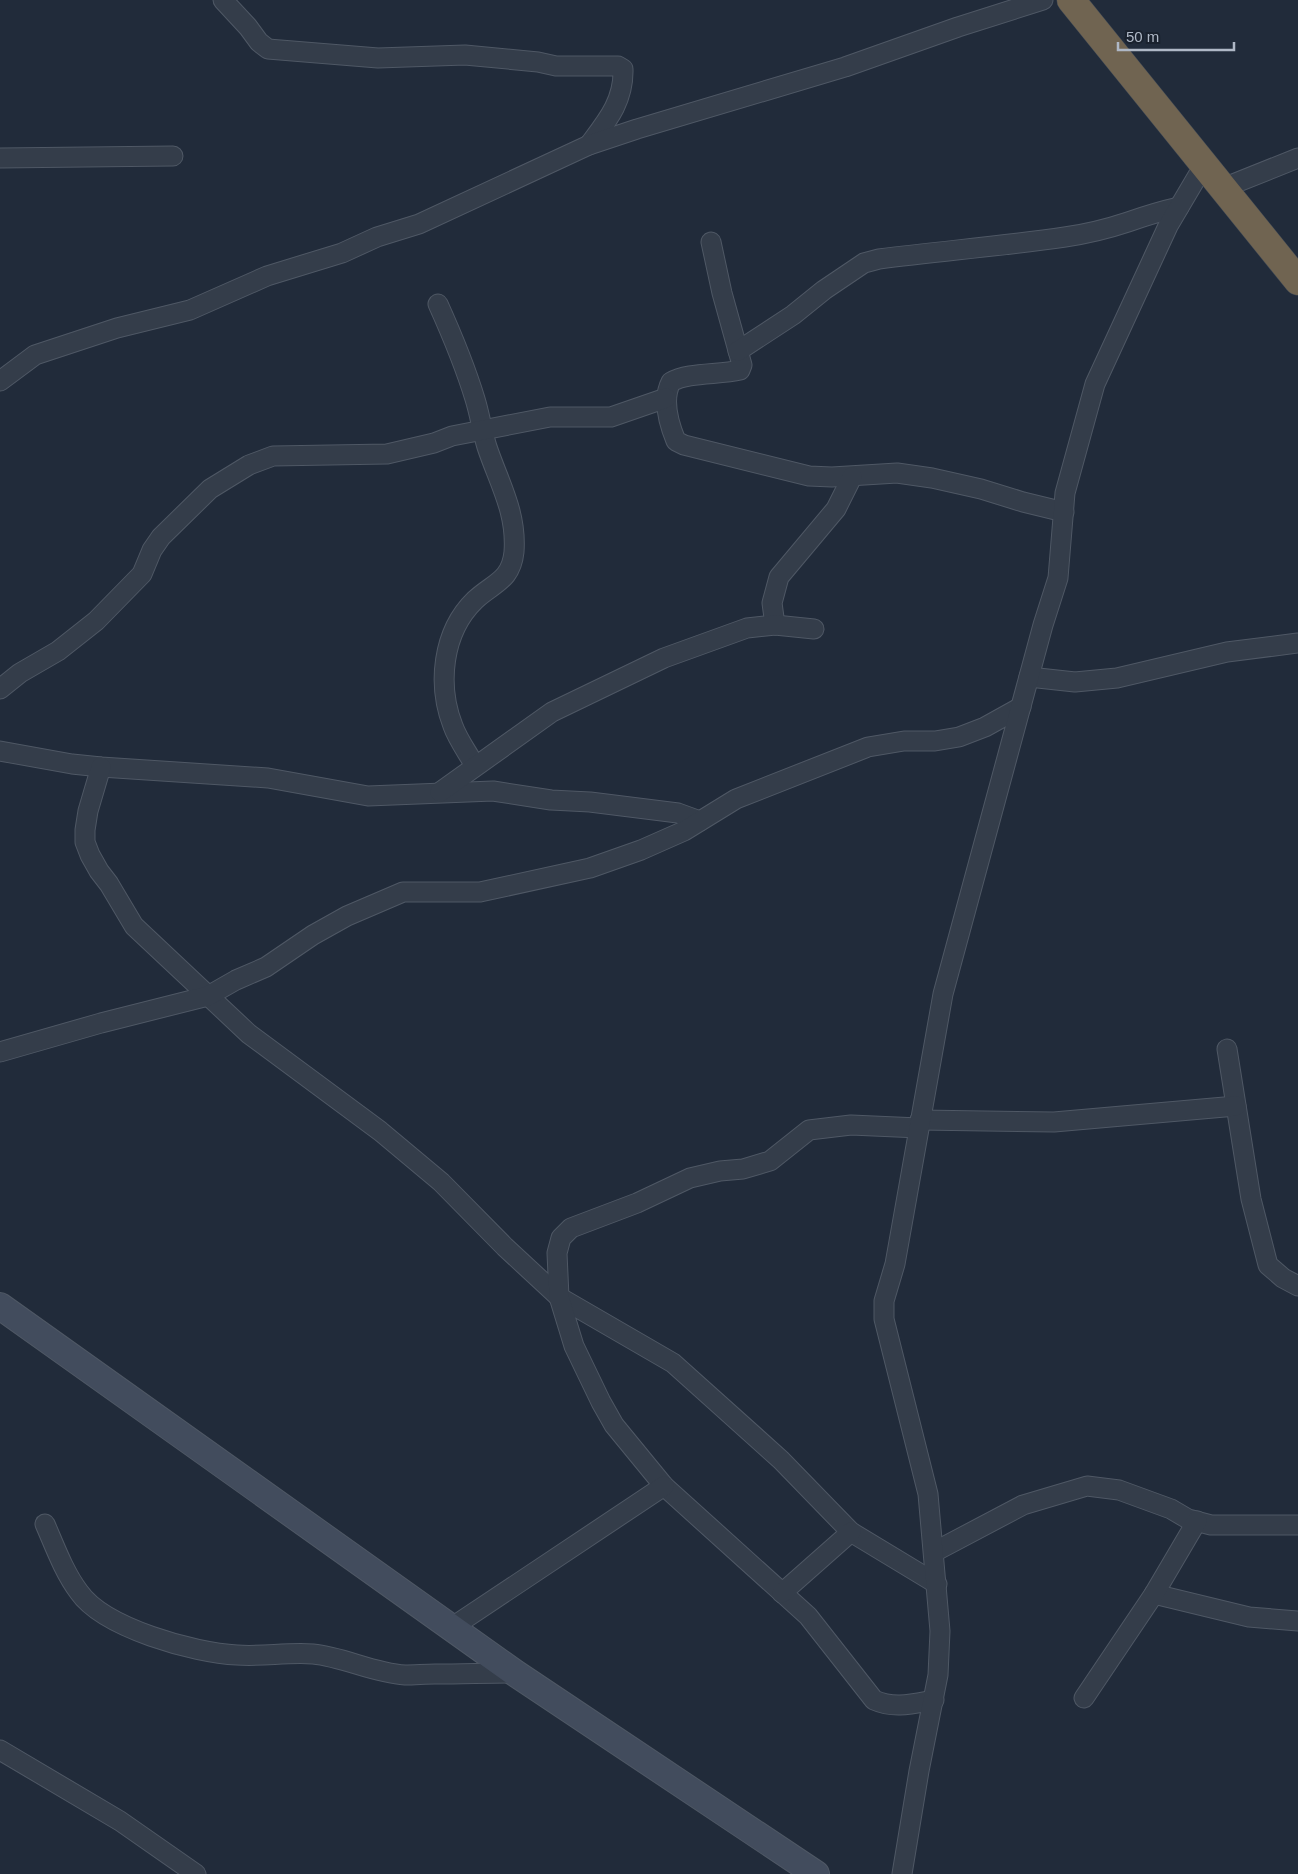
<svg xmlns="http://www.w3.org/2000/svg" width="1298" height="1874" font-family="Arial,sans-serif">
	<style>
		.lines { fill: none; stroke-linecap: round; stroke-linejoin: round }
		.street-casing { stroke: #4f5865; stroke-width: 21 }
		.secondary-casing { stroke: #4f5865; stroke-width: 28 }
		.highway-casing { stroke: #3f4854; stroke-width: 29 }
		.street { stroke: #343d4a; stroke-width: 19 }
		.secondary { stroke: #424c5d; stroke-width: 26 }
		.highway { stroke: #706451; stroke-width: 28 }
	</style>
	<rect width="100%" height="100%" fill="#212b3a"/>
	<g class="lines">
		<defs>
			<g id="street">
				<path d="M223,0L248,27L259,42L268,49L378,58L465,55L538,62L556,66H618L623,69C624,101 607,121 589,145"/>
				<path d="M0,158L173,156"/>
				<path d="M1223,188L1298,158"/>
				<path d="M711,242L722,293L742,365L740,370C719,375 688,372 671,382C662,399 669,424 676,441L684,445L809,476L832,477L897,473L932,478L981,489L1023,502L1064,512"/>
				<path d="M438,304C452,335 465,366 475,399C480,415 482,431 487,447C499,483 517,512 514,552C511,581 493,583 475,600C442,632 437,685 453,726C458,740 468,753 475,766"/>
				<path d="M738,351L793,315L824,290L864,263L879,259C941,251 1003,246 1065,237C1086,234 1107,229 1128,222C1145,216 1161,211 1179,207"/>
				<path d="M0,381L35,355L117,328L190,310L267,276L342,253L377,237L419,224L589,145L637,129L845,67L958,27L1043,0"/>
				<path d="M775,625L772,603L779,577L836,509L852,477"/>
				<path d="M1029,677L1075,682L1117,678L1227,652L1298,643"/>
				<path d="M0,689L20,673L58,651L96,621L142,574L152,550L161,537L210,489L249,465L273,456L387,454L434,443L452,436L550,417H611L666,398"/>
				<path d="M0,751L72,764L101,767L268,778L368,796L493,791L551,800L590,802L678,813L700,821"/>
				<path d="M101,767L88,811L85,830V842L90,855L99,871L109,884L134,926L249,1034L380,1131L441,1182L505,1247L559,1297L673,1363L781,1460L851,1532L937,1584"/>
				<path d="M440,792L552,712L664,658L747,628L775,625L814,629"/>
				<path d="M1227,1049L1251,1199L1268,1265L1283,1278L1298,1286"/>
				<path d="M0,1052L101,1023L208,996L236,980L266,967L313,935L347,916L403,892H480L590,868L641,850L684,831L736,799L868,747L904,741H935L959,737L985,727L1021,707"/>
				<path d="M920,1120L1054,1122L1236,1106"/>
				<path d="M919,1128L851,1125L809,1130L770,1161L743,1169L720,1171L690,1178L637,1203L571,1228L561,1238L557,1253L559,1297L574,1346L601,1402L614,1425L664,1486L808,1616L874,1700C894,1709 912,1704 934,1700"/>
				<path d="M45,1524C55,1547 64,1572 79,1592C104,1628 194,1653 237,1655C262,1657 287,1652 313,1654C344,1657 373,1673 405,1675C415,1675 425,1674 435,1674C462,1674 488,1673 515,1673"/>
				<path d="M934,1552L1023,1505L1087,1486L1119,1490L1171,1509L1188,1519L1211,1525H1298"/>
				<path d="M782,1593L851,1532"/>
				<path d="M1154,1594L1249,1617L1298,1621"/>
				<path d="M451,1628L664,1486"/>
				<path d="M1084,1698L1154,1594L1197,1521"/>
				<path d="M0,1750L120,1821L196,1874"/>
				<path d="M902,1874L919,1771L938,1675L940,1631L928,1494L884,1319V1301L895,1264L943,994L1043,625L1058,578L1065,493L1095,384L1168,226L1204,165"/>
			</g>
			<path id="secondary" d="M0,1306L515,1673L816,1874"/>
			<path id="highway" d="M1071,0L1298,281"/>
		</defs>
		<!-- street casing -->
		<use href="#street" class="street-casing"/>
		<!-- secondary casing -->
		<use href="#secondary" class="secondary-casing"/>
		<!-- highway casing -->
		<use href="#highway" class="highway-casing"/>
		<!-- street -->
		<use href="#street" class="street"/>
		<!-- secondary -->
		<use href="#secondary" class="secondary"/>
		<!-- highway -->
		<use href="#highway" class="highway"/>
	</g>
	<!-- scale -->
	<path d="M1118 42v8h116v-8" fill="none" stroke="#afb8c6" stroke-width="2.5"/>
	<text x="1126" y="42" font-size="15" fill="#afb8c6" stroke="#1a222e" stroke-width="4" paint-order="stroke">50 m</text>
</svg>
